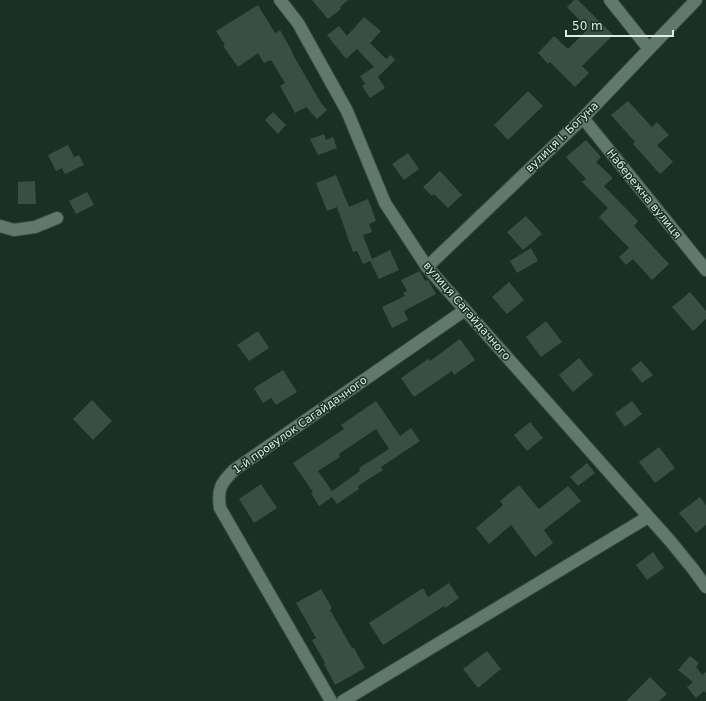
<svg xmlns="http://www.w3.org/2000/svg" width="706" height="701" font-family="'DejaVu Sans',sans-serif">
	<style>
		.building { fill: #394f45; fill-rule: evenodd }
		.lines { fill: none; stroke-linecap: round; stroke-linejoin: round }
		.minor-casing { stroke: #384a43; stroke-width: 14 }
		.minor { stroke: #61786e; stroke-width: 12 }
		.labels { text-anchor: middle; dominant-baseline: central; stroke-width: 3; stroke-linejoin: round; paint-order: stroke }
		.street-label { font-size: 11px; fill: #dfece6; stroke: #1a2f26 }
	</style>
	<rect width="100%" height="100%" fill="#1a2f26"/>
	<!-- building -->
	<g class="building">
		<path d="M312,0H348L340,7L341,9L328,19Z"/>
		<path d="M574,0H578L613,35L582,66L589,73L575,87L550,62L548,64L538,53L554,36L568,49L588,29L567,7Z"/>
		<path d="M258,5L275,33L280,30L293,53H292L321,103L327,110L317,119L306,107L295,113L280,86L285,83L271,60L264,63L258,53L238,67L223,46L225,45L216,31Z"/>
		<path d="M364,17L381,31L370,43L386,59L391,55L395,60L378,77L385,88L370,98L362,86L365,84L360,76L374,67L357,49L346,59L327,35L339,26L347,36Z"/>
		<path d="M528,91L543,106L508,140L494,125Z"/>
		<path d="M628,101L652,127L657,122L669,135L657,145L673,162L660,174L633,144L635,142L611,115Z"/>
		<path d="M273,112L286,125L278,134L265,120Z"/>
		<path d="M324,134L326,140L333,137L337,148L318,155L310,139Z"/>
		<path d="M586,140L601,157L596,162L613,178L604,186L638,221L634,226L669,264L652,280L633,259L626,265L619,257L629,248L599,217L608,208L582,182L586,179L566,157Z"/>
		<path d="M68,145L74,157L79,155L84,165L65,174L62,168L56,171L48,155Z"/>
		<path d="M408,153L419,169L404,180L392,164Z"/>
		<path d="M440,171L462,195L448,208L434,194L432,196L423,187Z"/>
		<path d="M336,175L349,207L368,199L376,221L369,224L372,232L363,235L372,259L390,250L399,270L379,279L370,261L363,264L357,251L353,252L337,207L327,211L316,183Z"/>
		<path d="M35,181L36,204H18V182Z"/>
		<path d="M87,192L94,205L76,214L69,201Z"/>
		<path d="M526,216L542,234L523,250L507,232Z"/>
		<path d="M531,248L538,261L517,273L510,261Z"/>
		<path d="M420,271L425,281L428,280L436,294L404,311L408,320L392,328L382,307L405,296L403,293L407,291L401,280Z"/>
		<path d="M509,282L524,300L507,314L492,297Z"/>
		<path d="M690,292L706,311V319L693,331L672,307Z"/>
		<path d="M546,321L562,342L541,357L526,337Z"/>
		<path d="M258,331L269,348L249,361L237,345Z"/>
		<path d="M460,339L475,360L454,375L452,371L414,397L401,378L428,359L430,361Z"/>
		<path d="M579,358L593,375L573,392L559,375Z"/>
		<path d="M641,361L653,375L642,383L631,369Z"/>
		<path d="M283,370L297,392L276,405L271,398L263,403L254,388Z"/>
		<path d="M92,400L112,421L93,440L73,419Z"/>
		<path d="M376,401L400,436L411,428L420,441L381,467L383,470L358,486L359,489L337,504L332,497L319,506L311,493L313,492L293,463L344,429L341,425ZM376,429L389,449L359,468L360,471L332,491L318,471L340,457L339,454Z"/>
		<path d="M632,401L642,414L625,427L615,413Z"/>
		<path d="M530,422L543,438L527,451L514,435Z"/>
		<path d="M659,447L675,468L655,483L639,462Z"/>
		<path d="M587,463L595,473L578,486L570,477Z"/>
		<path d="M261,484L277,508L254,523L239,499Z"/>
		<path d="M519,485L539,509L568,486L581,501L544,530L553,543L535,557L511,525L489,544L476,528L503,505L500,501Z"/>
		<path d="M700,497L706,505V525L696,533L679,513Z"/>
		<path d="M653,552L664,568L647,580L636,565Z"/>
		<path d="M449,583L459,598L445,608L444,606L383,645L369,623L423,588L428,597Z"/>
		<path d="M321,589L332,608L330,610L352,648H354L365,668L335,685L324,664L325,663L312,640L316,638L296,603Z"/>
		<path d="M487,651L501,669L478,688L463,669Z"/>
		<path d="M690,656L699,663L696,667L702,675L706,672V693L704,691L696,698L687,687L693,682L678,670Z"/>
		<path d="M650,677L667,694L659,701H626Z"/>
	</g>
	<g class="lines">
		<defs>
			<g id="minor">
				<path d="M280,0L298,23L347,111L385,203L427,267L671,542L693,569L706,587"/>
				<path d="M649,49L696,0"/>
				<path d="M583,118L706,270"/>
				<path d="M0,226L14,230L35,227L57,218"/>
				<path d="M427,267L583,118L649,49L610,0"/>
				<path d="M331,701L220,508C217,489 221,483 234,470L465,310"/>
				<path d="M343,701L648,517"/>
			</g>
		</defs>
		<!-- minor casing -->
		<use href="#minor" class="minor-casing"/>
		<!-- minor -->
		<use href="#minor" class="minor"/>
	</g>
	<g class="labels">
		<!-- street labels -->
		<g class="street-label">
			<text transform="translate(562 137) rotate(-44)">вулиця І. Богуна</text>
			<text transform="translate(644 194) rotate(51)">Набережна вулиця</text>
			<text transform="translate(467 311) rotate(49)">вулиця Сагайдачного</text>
			<text transform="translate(300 425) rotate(-35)">1-й провулок Сагайдачного</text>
		</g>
	</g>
	<!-- scale -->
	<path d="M566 30v6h107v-6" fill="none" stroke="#dfece6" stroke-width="2"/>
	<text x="572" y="30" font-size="12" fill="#dfece6" stroke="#1a2f26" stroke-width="3" paint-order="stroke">50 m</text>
</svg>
